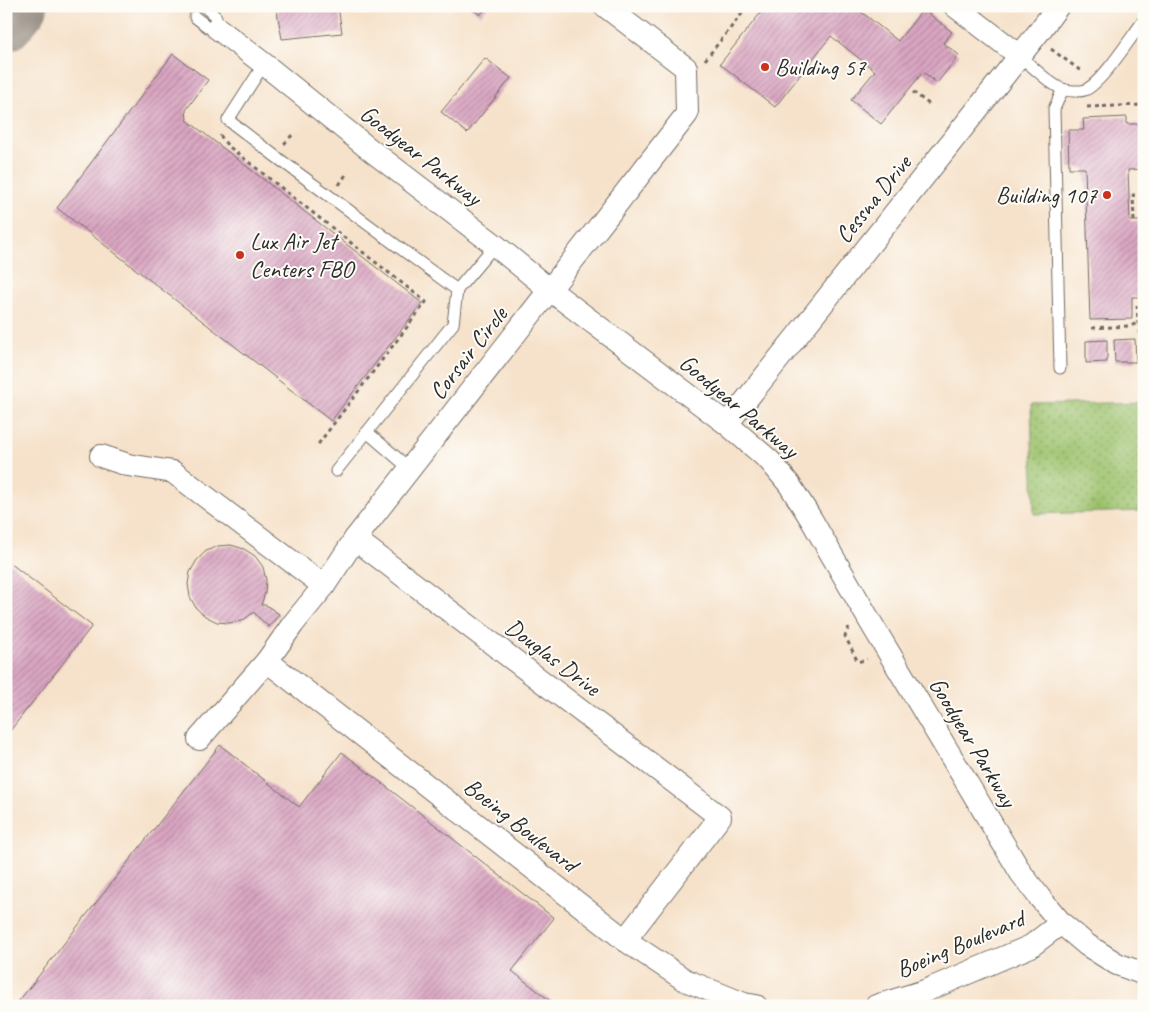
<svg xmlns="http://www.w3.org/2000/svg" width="1150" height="1012" font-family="Caveat,sans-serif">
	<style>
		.park { fill: url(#park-dots); stroke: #64764c }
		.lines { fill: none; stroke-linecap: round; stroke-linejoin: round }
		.taxiway { stroke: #90867b; stroke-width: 56 }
		.building { fill: url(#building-hatch) }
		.service-casing { stroke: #726b63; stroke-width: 13 }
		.minor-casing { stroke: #726b63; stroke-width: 24 }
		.path { stroke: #726b63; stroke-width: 3; stroke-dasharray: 4 4; stroke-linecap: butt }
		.service { stroke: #fff; stroke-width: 11 }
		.minor { stroke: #fff; stroke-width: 22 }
		.poi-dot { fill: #c8321e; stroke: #fdfcf7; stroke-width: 2 }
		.labels { text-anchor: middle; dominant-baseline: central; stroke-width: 4; stroke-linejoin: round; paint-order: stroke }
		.poi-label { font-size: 24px; fill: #2b2b2b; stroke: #fdfcf7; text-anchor: start }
		.street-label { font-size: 24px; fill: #2b2b2b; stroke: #fdfcf7 }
	</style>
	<defs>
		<pattern id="park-dots" width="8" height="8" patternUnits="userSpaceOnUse" patternTransform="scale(1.25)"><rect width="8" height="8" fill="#9dc26d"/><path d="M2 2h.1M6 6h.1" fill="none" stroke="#809e5a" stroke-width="1.8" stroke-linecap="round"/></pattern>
		<pattern id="building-hatch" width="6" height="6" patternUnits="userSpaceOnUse" patternTransform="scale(1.25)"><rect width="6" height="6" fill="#daa6c2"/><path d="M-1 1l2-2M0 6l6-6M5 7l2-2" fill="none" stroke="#b1879e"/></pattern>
	</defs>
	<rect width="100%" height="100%" fill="#fdfcf7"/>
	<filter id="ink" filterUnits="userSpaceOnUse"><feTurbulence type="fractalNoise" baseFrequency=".02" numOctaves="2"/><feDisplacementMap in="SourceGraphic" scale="10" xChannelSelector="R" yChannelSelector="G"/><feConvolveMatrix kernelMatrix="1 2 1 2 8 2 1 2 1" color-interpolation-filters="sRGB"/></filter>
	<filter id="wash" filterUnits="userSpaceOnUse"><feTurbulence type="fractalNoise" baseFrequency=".0096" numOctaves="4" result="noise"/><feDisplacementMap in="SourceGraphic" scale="20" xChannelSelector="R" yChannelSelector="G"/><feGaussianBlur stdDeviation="1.12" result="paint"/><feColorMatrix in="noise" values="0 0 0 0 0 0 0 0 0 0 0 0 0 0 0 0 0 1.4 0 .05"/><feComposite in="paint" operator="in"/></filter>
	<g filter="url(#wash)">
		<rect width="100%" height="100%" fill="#f6e2cb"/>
		<!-- park -->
		<path class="park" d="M1144,402V511L1034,514L1031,405Z"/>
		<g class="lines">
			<!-- taxiway -->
			<path class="taxiway" d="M6,23L20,6"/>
		</g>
		<g id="blocks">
			<!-- building -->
			<g class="building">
				<path d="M276,6H338L342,33L282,39Z"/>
				<path d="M469,6H488L480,15Z"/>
				<path d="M766,6H777L782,10L785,6H854L898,41L923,9L952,32L943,43L959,55L937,83L923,72L881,124L851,100L875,71L831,36L775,107L720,64Z"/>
				<path d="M173,54L208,80L186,110L187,120L422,303L331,421L57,208Z"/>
				<path d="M485,58L511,78L467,133L441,112Z"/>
				<path d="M1127,117V124H1144V169L1128,170L1130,221H1144V297H1132V319L1090,320L1085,168H1069L1068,130H1084L1083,119Z"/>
				<path d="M1135,339L1136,362H1115L1114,340Z"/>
				<path d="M1107,340V362L1086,363V341Z"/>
				<path d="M231,545L244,549L255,556L263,567L266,580L265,593L261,605H266L279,614L269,627L257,616L254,612L242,621L229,623L217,622L205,616L196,608L190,597L188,584L190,572L197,560L206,551L218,546Z"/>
				<path d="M6,560L92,626L6,736Z"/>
				<path d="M220,745L299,807L342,752L554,918L512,971L557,1006H15Z"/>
			</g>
		</g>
	</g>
	<g filter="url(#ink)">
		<use href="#blocks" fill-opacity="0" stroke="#726b63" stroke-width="1"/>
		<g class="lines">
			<defs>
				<g id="service">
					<path d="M195,17L208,27L217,28L216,17L204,6"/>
					<path d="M1020,56C1031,65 1049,84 1062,89C1067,91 1080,92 1085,90C1102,83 1131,37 1144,20"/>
					<path d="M264,64L228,120L275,156L457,290L453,324L336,471"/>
					<path d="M457,290L495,245"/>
					<path d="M1060,368L1054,109L1063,89"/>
					<path d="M367,432L410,469"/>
				</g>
				<g id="minor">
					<path d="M955,6L1020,56"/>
					<path d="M217,28L264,64L368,148L495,245L550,290L727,424L770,461L789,484L811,519L871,623L1021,873L1040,898L1061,923L1087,945L1117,964L1144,974"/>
					<path d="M727,424L1038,33L1058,6"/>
					<path d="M101,456L128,465L173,472L324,586"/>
					<path d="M355,539L720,817L625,940"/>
					<path d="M267,661L625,940L685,980L744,1004L756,1006"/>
					<path d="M199,739L267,661L293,624L324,586L355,539L687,114L686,68L605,6"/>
					<path d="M876,1006L925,991L1031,946L1061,923"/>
				</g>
			</defs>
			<!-- service casing -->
			<use href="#service" class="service-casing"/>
			<!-- minor casing -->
			<use href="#minor" class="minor-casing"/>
			<!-- path -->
			<g class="path">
				<path d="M1051,49L1081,71"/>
				<path d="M705,60L748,6"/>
				<path d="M913,92L930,105"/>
				<path d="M1087,107L1144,105"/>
				<path d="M220,135L227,145L426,302L316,447"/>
				<path d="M284,144L294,133"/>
				<path d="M339,185L347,173"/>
				<path d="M1134,221L1133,195H1144"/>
				<path d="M1144,304H1137L1138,323L1144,322"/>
				<path d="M1140,322L1142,402"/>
				<path d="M1092,328L1130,326L1138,323"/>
				<path d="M849,627L845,636L858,662L867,659"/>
			</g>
			<!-- service -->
			<use href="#service" class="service"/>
			<!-- minor -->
			<use href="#minor" class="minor"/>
		</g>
	</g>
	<!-- markers -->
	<g class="poi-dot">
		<circle cx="765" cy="67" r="5"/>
		<circle cx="1107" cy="195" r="5"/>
		<circle cx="240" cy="255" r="5"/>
	</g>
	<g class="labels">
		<!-- poi labels -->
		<g class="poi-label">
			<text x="775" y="67">Building 57</text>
			<text x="1097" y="195" text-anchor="end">Building 107</text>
			<text x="250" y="241">Lux Air Jet<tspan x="250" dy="28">Centers FBO</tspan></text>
		</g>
		<!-- street labels -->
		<g class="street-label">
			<text transform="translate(421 155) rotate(38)">Goodyear Parkway</text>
			<text transform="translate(873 199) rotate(-51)">Cessna Drive</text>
			<text transform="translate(468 353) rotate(-52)">Corsair Circle</text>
			<text transform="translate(739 406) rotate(40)">Goodyear Parkway</text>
			<text transform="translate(553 657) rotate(37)">Douglas Drive</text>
			<text transform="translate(973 742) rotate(59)">Goodyear Parkway</text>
			<text transform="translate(521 825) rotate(38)">Boeing Boulevard</text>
			<text transform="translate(960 944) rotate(-23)">Boeing Boulevard</text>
		</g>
	</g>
	<!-- margin -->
	<rect width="1150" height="1012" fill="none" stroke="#fdfcf7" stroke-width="25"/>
</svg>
